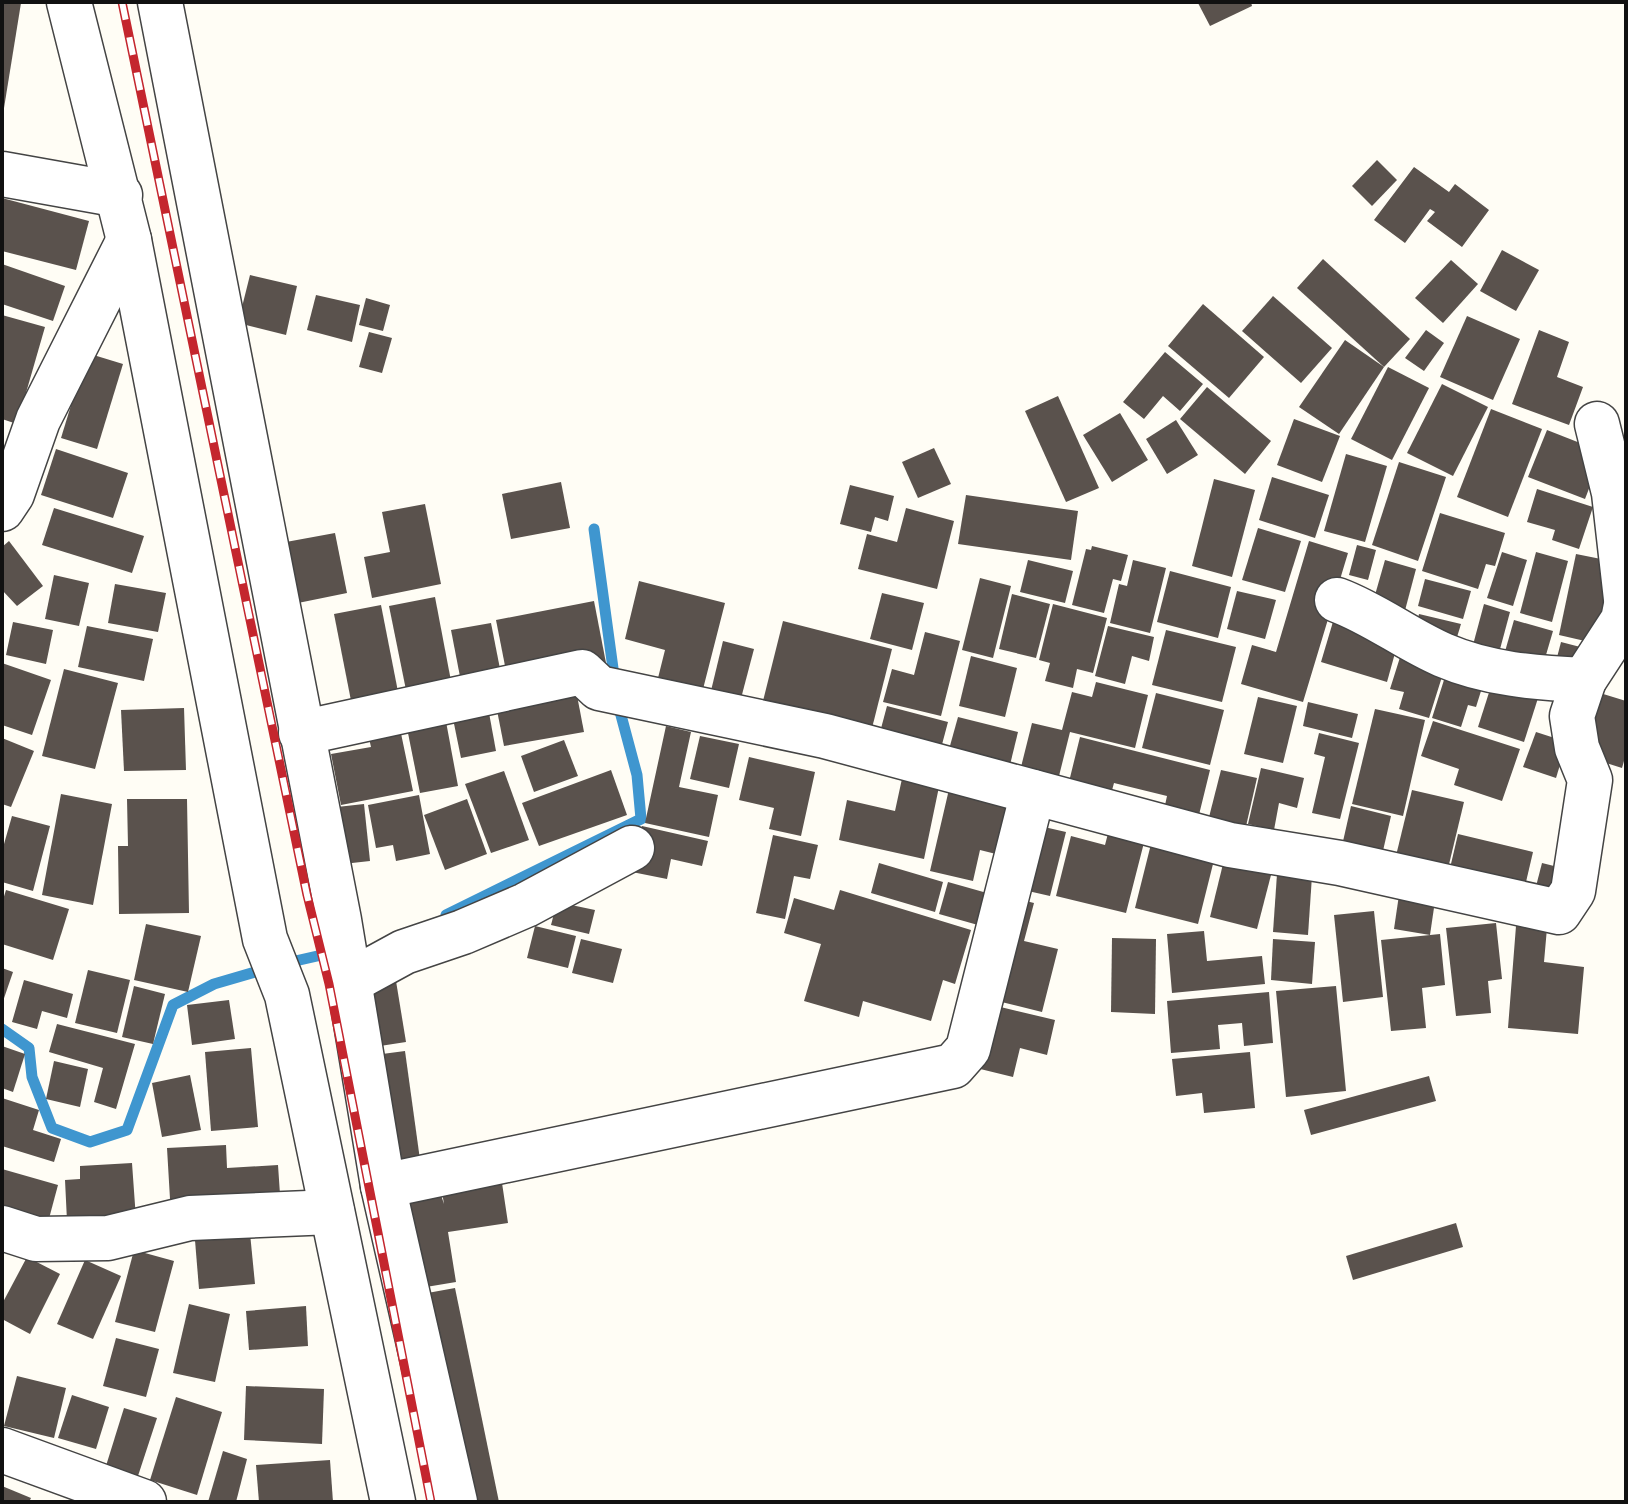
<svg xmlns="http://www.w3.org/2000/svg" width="1628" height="1504" font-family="'Zilla Slab',serif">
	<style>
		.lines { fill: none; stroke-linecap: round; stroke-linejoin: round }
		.stream { stroke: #3f96cf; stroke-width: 11 }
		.building { fill: #5a524d }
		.minor-casing { stroke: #444; stroke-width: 47 }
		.minor { stroke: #fff; stroke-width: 44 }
		.rail-casing { stroke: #c4262e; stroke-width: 9 }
		.rail { stroke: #fff; stroke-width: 6; stroke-dasharray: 18; stroke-linecap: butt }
	</style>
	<rect width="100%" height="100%" fill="#fffdf5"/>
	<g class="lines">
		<!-- stream -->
		<g class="stream">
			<path d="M594,529L615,683"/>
			<path d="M446,915L641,819L637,775L618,704"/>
			<path d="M282,964L335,952"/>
			<path d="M2,1029L29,1048L32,1077L52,1128L90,1142L127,1130L173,1005L214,984L265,969"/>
		</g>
	</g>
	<!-- building -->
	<g class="building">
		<path d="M2,2L21,3L4,108H2Z"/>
		<path d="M1251,2L1252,6L1210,26L1198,3Z"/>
		<path d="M1377,160L1397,180L1372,206L1352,186Z"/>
		<path d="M1414,167L1449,192L1455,184L1489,210L1462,247L1427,221L1435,212L1430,209L1405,243L1374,220Z"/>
		<path d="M2,198L89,221L76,270L2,251Z"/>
		<path d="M1502,250L1539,270L1516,311L1480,291Z"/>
		<path d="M1323,259L1410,339L1384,367L1297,288Z"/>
		<path d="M1451,260L1478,284L1443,323L1415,298Z"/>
		<path d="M2,264L65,286L53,321L2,304Z"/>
		<path d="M250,275L297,286L286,335L238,323Z"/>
		<path d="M316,295L360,305L352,342L307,330Z"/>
		<path d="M1273,296L1332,348L1301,383L1242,331Z"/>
		<path d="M366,298L390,305L383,331L359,325Z"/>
		<path d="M1203,304L1264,357L1229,398L1168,346Z"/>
		<path d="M2,315L45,327L17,424L2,419Z"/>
		<path d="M1467,316L1520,339L1493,400L1440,377Z"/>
		<path d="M1426,330L1444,343L1424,371L1405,358Z"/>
		<path d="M1539,330L1569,342L1557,377L1583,387L1569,425L1512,404Z"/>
		<path d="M369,332L392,338L382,373L359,367Z"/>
		<path d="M1345,340L1384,367L1339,434L1299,407Z"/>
		<path d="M1165,352L1203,384L1180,411L1163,396L1144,419L1123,402Z"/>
		<path d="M87,353L123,364L97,449L61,438Z"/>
		<path d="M1388,367L1429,388L1392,460L1351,439Z"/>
		<path d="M1442,384L1488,407L1453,476L1407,453Z"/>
		<path d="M1207,387L1271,441L1245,474L1180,419Z"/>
		<path d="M1058,396L1099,488L1066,502L1025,411Z"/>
		<path d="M1491,409L1542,429L1508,517L1457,497Z"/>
		<path d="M1120,413L1148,460L1112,482L1083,435Z"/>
		<path d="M1294,419L1340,436L1322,482L1277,465Z"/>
		<path d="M1176,420L1198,455L1167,474L1146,439Z"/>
		<path d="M1547,430L1603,452L1585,499L1528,477Z"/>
		<path d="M934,448L951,484L918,498L902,462Z"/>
		<path d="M56,449L128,473L113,518L41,495Z"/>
		<path d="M1346,454L1387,466L1365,542L1324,531Z"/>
		<path d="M1399,462L1446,477L1418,561L1372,545Z"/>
		<path d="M1272,477L1329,495L1315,538L1259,520Z"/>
		<path d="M1214,479L1255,490L1232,577L1192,566Z"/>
		<path d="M561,482L570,528L511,539L502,494Z"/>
		<path d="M850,485L894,496L888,521L875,517L871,532L840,524Z"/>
		<path d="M1537,489L1593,507L1579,549L1552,540L1555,530L1527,522Z"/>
		<path d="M966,495L1078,511L1071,560L958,544Z"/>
		<path d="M425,504L441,584L372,598L364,557L390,552L382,512Z"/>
		<path d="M54,508L144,536L132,573L42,545Z"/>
		<path d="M906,508L954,521L937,589L858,569L867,534L897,542Z"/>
		<path d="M1440,513L1505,533L1495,566L1486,564L1478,589L1422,571Z"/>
		<path d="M1258,528L1301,541L1285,592L1242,580Z"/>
		<path d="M335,533L347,593L298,603L286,542Z"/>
		<path d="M9,541L43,586L17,606L2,590V547Z"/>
		<path d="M1309,541L1348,553L1303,702L1241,684L1252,645L1276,652Z"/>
		<path d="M1357,545L1376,550L1368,580L1349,575Z"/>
		<path d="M1092,546L1128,555L1121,581L1113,579L1104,613L1072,605L1086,549L1091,550Z"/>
		<path d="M1502,552L1527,560L1513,606L1487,598Z"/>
		<path d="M1536,552L1568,561L1552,622L1520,613Z"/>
		<path d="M1576,554L1616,562L1598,644L1559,635Z"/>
		<path d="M1028,560L1073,571L1065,603L1020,592Z"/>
		<path d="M1133,560L1166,568L1150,633L1110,623L1119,584L1127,586Z"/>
		<path d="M1385,560L1416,569L1403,618L1371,609Z"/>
		<path d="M1170,571L1231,587L1218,638L1157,622Z"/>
		<path d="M54,575L89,583L79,626L45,619Z"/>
		<path d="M980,578L1011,586L993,658L962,650Z"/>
		<path d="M1425,579L1471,591L1463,619L1418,606Z"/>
		<path d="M639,581L725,603L702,693L657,682L665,650L625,639Z"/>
		<path d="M115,584L166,593L158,632L108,623Z"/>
		<path d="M1237,591L1276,600L1265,639L1227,629Z"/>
		<path d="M882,593L924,603L912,650L870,639Z"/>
		<path d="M1012,594L1050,604L1036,658L999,649Z"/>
		<path d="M435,597L451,681L406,690L389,606Z"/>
		<path d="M594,601L606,663L508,681L496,620Z"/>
		<path d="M1053,604L1107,618L1093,673L1077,669L1073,688L1045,681L1050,663L1039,660Z"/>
		<path d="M1484,604L1510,612L1496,664L1470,656Z"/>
		<path d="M381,605L401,707L354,716L334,614Z"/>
		<path d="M1419,614L1461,624L1454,647L1413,636Z"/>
		<path d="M1335,615L1400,635L1387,682L1321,662Z"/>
		<path d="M1514,620L1553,631L1541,672L1502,662Z"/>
		<path d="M783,621L892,649L871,732L762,705Z"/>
		<path d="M13,622L53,630L46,664L6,655Z"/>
		<path d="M491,623L502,679L462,687L451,630Z"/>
		<path d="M87,626L153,639L144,681L78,667Z"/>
		<path d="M1108,626L1154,637L1149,661L1132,656L1125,684L1095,676Z"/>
		<path d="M1166,630L1236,647L1222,702L1152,685Z"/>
		<path d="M925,632L960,641L941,716L883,702L892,669L914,675Z"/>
		<path d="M723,641L754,649L739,706L709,699Z"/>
		<path d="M1561,642L1588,649L1554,669Z"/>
		<path d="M1402,651L1446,664L1429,718L1399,709L1404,692L1390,689Z"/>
		<path d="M971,656L1017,668L1005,717L959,706Z"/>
		<path d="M2,663L51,680L32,735L2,725Z"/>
		<path d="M1449,664L1486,675L1476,707L1468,705L1461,727L1432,718Z"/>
		<path d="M64,669L118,683L95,769L42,756Z"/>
		<path d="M1493,680L1539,695L1524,742L1478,727Z"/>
		<path d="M1096,682L1148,695L1135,748L1070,732L1058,780L1020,771L1032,723L1062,730L1072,692L1092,697Z"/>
		<path d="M575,685L584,732L504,746L495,700Z"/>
		<path d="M1156,693L1224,710L1210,765L1142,748Z"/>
		<path d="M1600,693L1626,701V754L1622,768L1581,755Z"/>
		<path d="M1258,697L1297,706L1283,763L1244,754Z"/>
		<path d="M487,702L496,751L461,758L451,709Z"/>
		<path d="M1308,702L1358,714L1352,738L1303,726Z"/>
		<path d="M887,706L948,722L940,752L879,736Z"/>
		<path d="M184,708L186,770L124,771L121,710Z"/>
		<path d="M1375,709L1425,720L1403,816L1352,804Z"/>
		<path d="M444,711L458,786L420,793L405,718Z"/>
		<path d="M958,717L1018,732L1009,769L948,753Z"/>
		<path d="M398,719L413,791L341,805L331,754L371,747L366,725Z"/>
		<path d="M1433,721L1520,749L1502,801L1454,785L1459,769L1421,756Z"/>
		<path d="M666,726L691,732L679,787L718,795L709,837L645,823Z"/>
		<path d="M1536,732L1567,742L1556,778L1523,767Z"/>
		<path d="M1319,733L1359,743L1340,819L1312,813L1325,757L1314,754Z"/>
		<path d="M700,736L739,744L729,788L690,779Z"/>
		<path d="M1080,737L1210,770L1196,827L1162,819L1167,796L1114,783L1108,805L1066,794Z"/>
		<path d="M2,738L34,751L11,807L2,804Z"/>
		<path d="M564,740L578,776L534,792L521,756Z"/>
		<path d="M749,757L815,772L801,836L769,829L774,808L739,800Z"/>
		<path d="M1261,768L1304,778L1297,808L1279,803L1274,830L1248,824Z"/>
		<path d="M611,770L627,815L539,846L522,803Z"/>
		<path d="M1221,770L1257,778L1244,835L1207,825Z"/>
		<path d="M504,771L529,840L491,853L465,784Z"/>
		<path d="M903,774L940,782L924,859L839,840L847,800L895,811Z"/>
		<path d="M950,785L1014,800L1000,855L980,850L973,881L930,871Z"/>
		<path d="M1412,790L1464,802L1445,881L1393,868Z"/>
		<path d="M61,794L112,804L93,905L42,895Z"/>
		<path d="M419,795L430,854L396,861L393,845L376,848L368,805Z"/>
		<path d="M127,799H187L189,913L119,914L118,846H128Z"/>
		<path d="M467,799L487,854L445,870L424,815Z"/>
		<path d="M364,804L370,861L343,864L337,807Z"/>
		<path d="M1351,806L1391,816L1379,868L1339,859Z"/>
		<path d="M12,816L50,826L33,891L2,882V851Z"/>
		<path d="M1112,818L1148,827L1126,913L1056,896L1071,836L1105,845Z"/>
		<path d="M1031,824L1066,832L1050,896L1015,888Z"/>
		<path d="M642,826L708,841L702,866L671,859L667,879L632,872Z"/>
		<path d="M1458,834L1533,852L1522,899L1447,881Z"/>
		<path d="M773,835L818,845L810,879L794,876L785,919L756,913Z"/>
		<path d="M1152,840L1215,856L1198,924L1135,908Z"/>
		<path d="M879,863L943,882L935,912L871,893Z"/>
		<path d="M1542,863L1570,870L1559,906L1533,898Z"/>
		<path d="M1223,864L1271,875L1257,929L1210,917Z"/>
		<path d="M1277,874L1312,876L1308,935L1273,932Z"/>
		<path d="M948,882L987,893L978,925L939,914Z"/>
		<path d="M1400,888L1436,894L1430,935L1394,929Z"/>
		<path d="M6,890L69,909L53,960L2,944V903Z"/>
		<path d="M840,890L971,930L955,984L943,980L931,1021L863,1001L859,1017L804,1001L821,944L784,933L794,898L834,910Z"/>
		<path d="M1010,897L1034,903L1024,941L1058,949L1042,1012L985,998Z"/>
		<path d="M557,902L595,910L589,934L551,925Z"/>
		<path d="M1374,911L1383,997L1343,1002L1334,915Z"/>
		<path d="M1496,923L1502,979L1488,981L1491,1013L1456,1016L1446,928Z"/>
		<path d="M146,924L201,936L188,992L134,980Z"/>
		<path d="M535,926L576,936L568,968L527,958Z"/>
		<path d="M1516,926L1547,928L1544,962L1584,967L1578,1034L1508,1028Z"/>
		<path d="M1204,931L1207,961L1262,956L1265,984L1172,993L1167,934Z"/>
		<path d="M1440,934L1445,985L1422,988L1426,1028L1391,1031L1381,940Z"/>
		<path d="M1112,938L1156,939L1155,1014L1111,1012Z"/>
		<path d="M581,939L622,949L613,983L572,973Z"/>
		<path d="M1273,939L1315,942L1312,984L1271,980Z"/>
		<path d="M2,968L13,972L2,1004Z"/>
		<path d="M88,970L130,980L117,1033L75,1023Z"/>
		<path d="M24,980L73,994L67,1018L42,1011L37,1029L12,1022Z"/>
		<path d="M396,981L406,1042L367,1048L357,986Z"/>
		<path d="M134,986L165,994L153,1044L122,1037Z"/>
		<path d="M1336,986L1346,1091L1286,1097L1276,991Z"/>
		<path d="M1269,992L1273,1043L1244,1046L1242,1023L1218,1025L1220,1049L1171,1053L1167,1001Z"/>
		<path d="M229,1000L235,1039L192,1045L187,1005Z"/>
		<path d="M984,1003L1055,1020L1047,1055L1020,1048L1013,1077L968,1066Z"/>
		<path d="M57,1024L135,1044L116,1109L94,1102L103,1068L49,1052Z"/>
		<path d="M2,1046L25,1054L13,1092L2,1088Z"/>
		<path d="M251,1048L258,1127L211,1131L205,1052Z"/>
		<path d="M405,1051L421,1167L384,1172L367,1056Z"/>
		<path d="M1250,1052L1255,1108L1204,1113L1202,1093L1176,1096L1172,1059Z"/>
		<path d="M54,1061L88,1069L80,1107L46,1099Z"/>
		<path d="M190,1075L201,1130L162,1137L152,1083Z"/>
		<path d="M1429,1076L1436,1101L1311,1135L1304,1110Z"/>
		<path d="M2,1098L39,1110L33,1130L61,1139L54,1162L2,1146Z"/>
		<path d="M226,1145L227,1168L278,1165L281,1209L171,1216L167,1148Z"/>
		<path d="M132,1163L136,1219L67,1221L65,1180L80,1179V1166Z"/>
		<path d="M2,1169L58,1185L47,1226L2,1213Z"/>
		<path d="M502,1183L508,1223L448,1232L456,1282L414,1289L400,1201L441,1195L444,1204L442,1192Z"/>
		<path d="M249,1223L255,1284L199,1289L194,1228Z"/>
		<path d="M1456,1223L1463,1247L1353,1280L1346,1256Z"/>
		<path d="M134,1250L174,1261L155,1332L115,1322Z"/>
		<path d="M27,1257L60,1274L30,1334L2,1319V1304Z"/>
		<path d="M85,1260L121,1276L93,1339L57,1324Z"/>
		<path d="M455,1288L499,1502H466L422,1294Z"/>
		<path d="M189,1304L230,1314L215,1382L173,1373Z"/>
		<path d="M306,1306L308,1346L249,1350L246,1311Z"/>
		<path d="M116,1338L159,1349L146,1397L103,1386Z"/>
		<path d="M17,1376L66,1388L54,1438L4,1426Z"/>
		<path d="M246,1386L324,1389L322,1444L244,1440Z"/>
		<path d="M72,1395L109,1407L96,1449L58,1438Z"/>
		<path d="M176,1397L222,1412L197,1495L150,1480Z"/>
		<path d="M124,1408L157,1418L137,1479L105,1469Z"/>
		<path d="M223,1451L247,1459L236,1502H208Z"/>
		<path d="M330,1460L333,1502H259L256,1465Z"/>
		<path d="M2,1486L31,1498L29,1502H2Z"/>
	</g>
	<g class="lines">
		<defs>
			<g id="minor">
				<path d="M69,2L129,240L265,939L287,995L393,1502"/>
				<path d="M160,2L339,920L383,1186L455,1502"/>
				<path d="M2,174L120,195"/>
				<path d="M1597,424L1614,493L1626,599"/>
				<path d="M2,509L12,494L38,420L129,240"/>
				<path d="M1337,600C1375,614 1406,639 1443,655C1487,674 1536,678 1584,680"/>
				<path d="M301,733L582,672L599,688L825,736L1230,845L1340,863L1559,912L1573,891L1590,780L1577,748L1572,716L1584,680L1623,620L1626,605"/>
				<path d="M349,982L404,952L463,932L526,905L632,848"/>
				<path d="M383,1186L953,1066L968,1049L1033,792"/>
				<path d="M2,1228L36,1239L108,1238L190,1218L332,1212"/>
				<path d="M2,1450L144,1502"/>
			</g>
		</defs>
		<!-- minor casing -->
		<use href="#minor" class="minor-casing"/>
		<!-- minor -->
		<use href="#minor" class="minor"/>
		<defs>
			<path id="rail" d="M122,2L307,895L329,984L431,1502"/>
		</defs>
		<!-- rail casing -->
		<use href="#rail" class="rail-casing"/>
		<!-- rail -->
		<use href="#rail" class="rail"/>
	</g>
	<!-- border -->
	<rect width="1628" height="1504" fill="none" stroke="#111111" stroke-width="8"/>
</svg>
